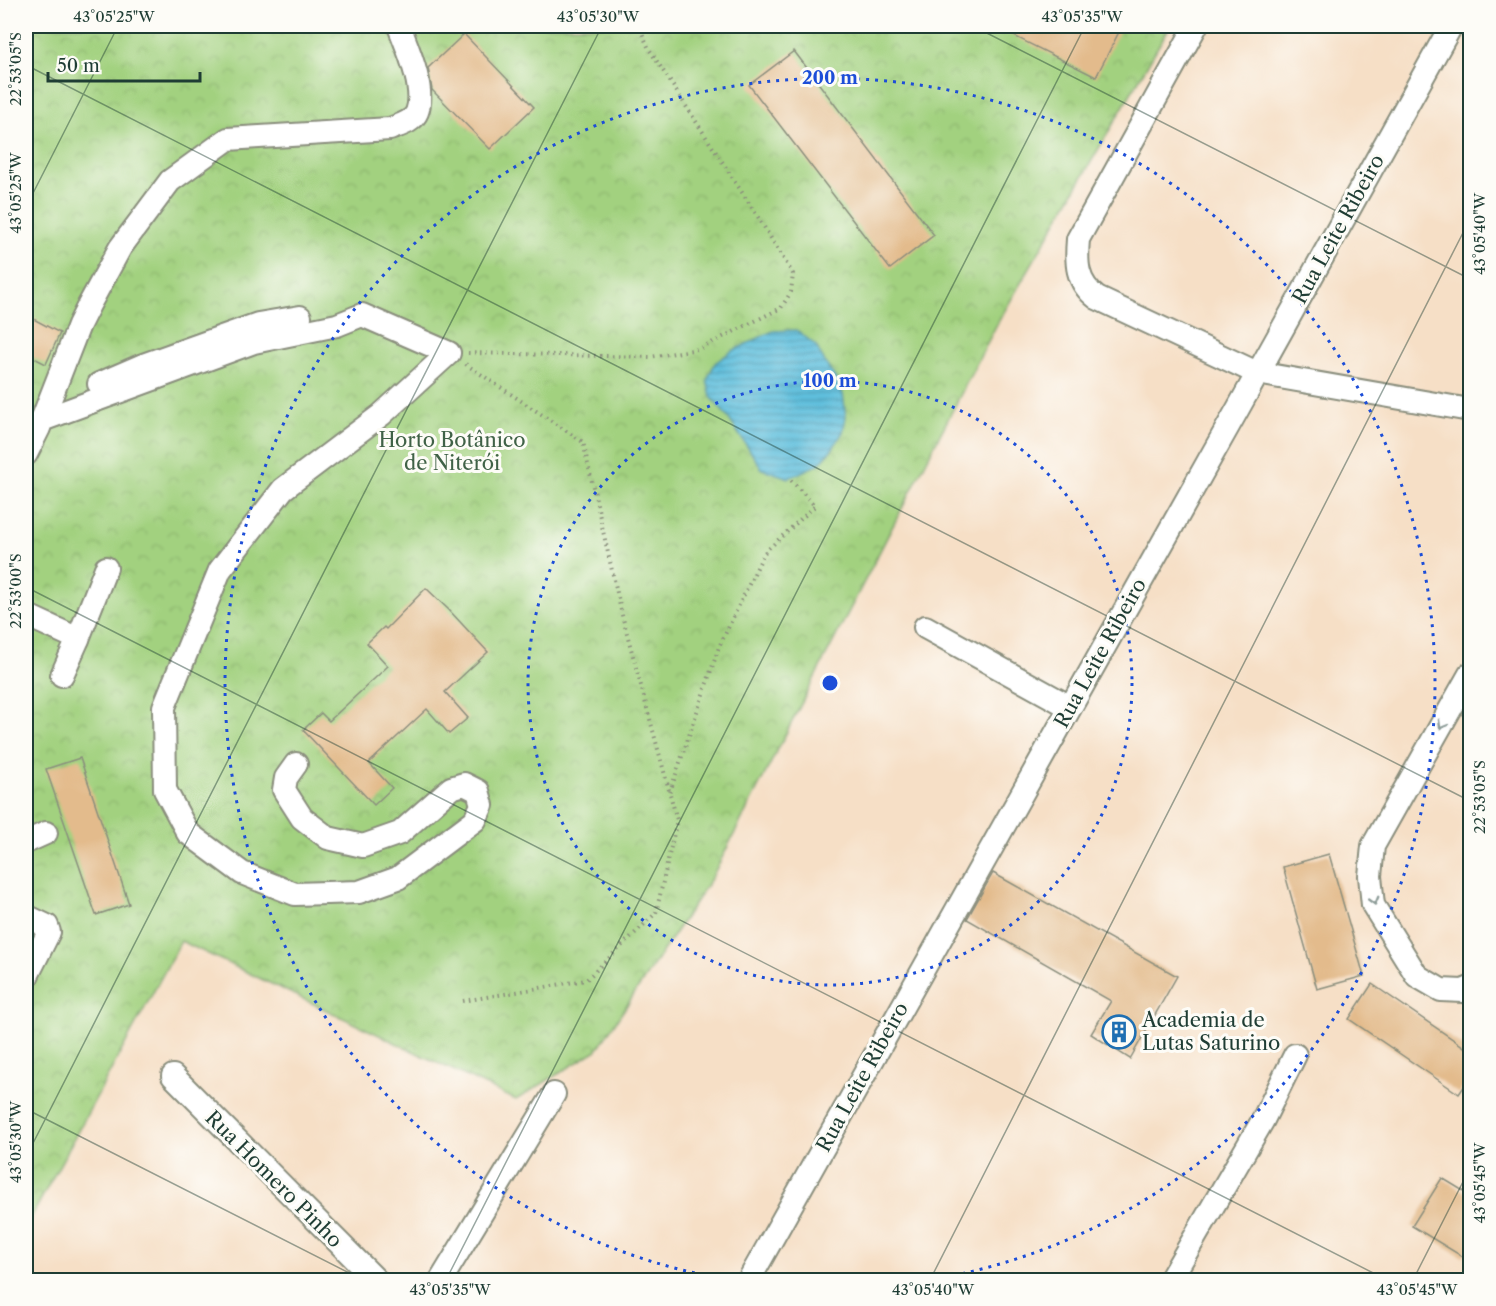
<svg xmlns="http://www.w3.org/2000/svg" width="1496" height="1306" font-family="'Libre Caslon Text',serif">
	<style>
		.park { fill: url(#park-crowns); stroke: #60875a; stroke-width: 1.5 }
		.water { fill: url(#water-rules); stroke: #3f7e88; stroke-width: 1.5 }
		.building { fill: #e3bb8c }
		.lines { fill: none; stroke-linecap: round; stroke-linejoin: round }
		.minor-casing { stroke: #8a8e7d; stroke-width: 26 }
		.path { stroke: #8a8e7d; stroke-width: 4; stroke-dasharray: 1.5 4.5; stroke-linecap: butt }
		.minor { stroke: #fff; stroke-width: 22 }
		.oneway { stroke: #8f9e9a }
		.ticks { fill: none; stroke: #1f3d34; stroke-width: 1.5; stroke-opacity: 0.45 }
		.ring { fill: none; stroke: #1d4ed8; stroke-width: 3; stroke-dasharray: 3 6 }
		.labels { text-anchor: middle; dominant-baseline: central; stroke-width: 6; stroke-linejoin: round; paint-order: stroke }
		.street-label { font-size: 20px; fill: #1f3d34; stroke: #fdfcf7 }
		.park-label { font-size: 20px; fill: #406247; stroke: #fdfcf7 }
		.poi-label { font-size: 20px; fill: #1f3d34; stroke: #fdfcf7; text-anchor: start }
		.centre { fill: #1d4ed8; stroke: #fdfcf7; stroke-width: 3 }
		.ring-label { font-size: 18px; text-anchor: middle; font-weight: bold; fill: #1d4ed8; stroke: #fdfcf7; stroke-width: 6; stroke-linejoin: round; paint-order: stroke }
		.neatline { fill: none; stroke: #1f3d34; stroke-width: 2 }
		.ticks-label { font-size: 15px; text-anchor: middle; fill: #1f3d34 }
	</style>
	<defs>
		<pattern id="park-crowns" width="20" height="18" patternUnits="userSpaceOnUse" patternTransform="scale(1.5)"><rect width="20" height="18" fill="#a2d17f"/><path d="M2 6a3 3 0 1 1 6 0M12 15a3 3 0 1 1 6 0" fill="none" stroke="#8bb46e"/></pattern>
		<pattern id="water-rules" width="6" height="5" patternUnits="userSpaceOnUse" patternTransform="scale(1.5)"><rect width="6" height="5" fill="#5fbfdd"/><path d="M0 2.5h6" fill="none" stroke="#4e9cb4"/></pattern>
	</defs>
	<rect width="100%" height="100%" fill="#fdfcf7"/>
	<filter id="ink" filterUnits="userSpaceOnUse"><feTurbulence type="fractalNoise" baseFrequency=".0167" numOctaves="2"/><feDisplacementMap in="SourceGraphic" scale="12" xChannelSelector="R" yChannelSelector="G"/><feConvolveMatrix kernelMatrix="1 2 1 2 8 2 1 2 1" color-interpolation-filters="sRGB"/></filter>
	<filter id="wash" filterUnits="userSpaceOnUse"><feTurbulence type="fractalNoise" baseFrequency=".008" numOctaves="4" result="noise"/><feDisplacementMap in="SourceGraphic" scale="24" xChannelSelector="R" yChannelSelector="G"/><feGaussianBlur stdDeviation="1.35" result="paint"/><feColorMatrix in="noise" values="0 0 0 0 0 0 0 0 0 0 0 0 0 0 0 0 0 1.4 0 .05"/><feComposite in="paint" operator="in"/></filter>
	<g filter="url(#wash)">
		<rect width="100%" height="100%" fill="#f6dfc6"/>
		<!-- park -->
		<path class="park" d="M26,26H1170L997,324L712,877L597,1050L516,1100L181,941L26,1227Z"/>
		<!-- water -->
		<path class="water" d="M797,330L816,346L824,361L836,379L843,394L846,416L843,432L833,448L819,464L789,478L762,469L729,419L711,397L707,380L715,363L732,351L773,331Z"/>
		<g id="blocks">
			<!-- building -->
			<g class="building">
				<path d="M994,26H1122L1096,77Z"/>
				<path d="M464,34L534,107L490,149L432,90L428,68Z"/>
				<path d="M794,51L934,235L890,269L749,85Z"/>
				<path d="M26,315L60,333L46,364L26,354Z"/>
				<path d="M426,588L449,610L488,652L445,692L468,718L449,734L427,709L369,763L392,788L374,805L303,730L321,713L329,721L388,666L367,643L384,627L386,629Z"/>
				<path d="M80,758L129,904L96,915L46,769Z"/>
				<path d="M1329,854L1364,976L1317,989L1283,867Z"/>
				<path d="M993,873L1177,976L1130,1059L1091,1034L1111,1001L967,919Z"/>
				<path d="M1372,984L1470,1051V1078L1459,1094L1349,1019Z"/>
				<path d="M1442,1178L1470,1195V1245L1463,1257L1412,1226Z"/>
			</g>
		</g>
	</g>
	<g filter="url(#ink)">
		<use href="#blocks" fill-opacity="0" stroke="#8a8e7d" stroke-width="1.5"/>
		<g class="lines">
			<defs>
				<g id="minor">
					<path d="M1196,26L1078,239C1076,263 1076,282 1097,298L1257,373L1470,410"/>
					<path d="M99,384L143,365L258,324L300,317"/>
					<path d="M42,420L79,325L89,305L120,248L170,181L228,139L390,129C400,125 413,122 417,112C426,89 407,47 399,26"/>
					<path d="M26,454L39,428L42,420L254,342L337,325L362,315L449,353L381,415L283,489L220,570L164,707L165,790L188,833L242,873L295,894L359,892L398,878L475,820L482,805L478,791L464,784L451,788L400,833L363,846L328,838L302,818L284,790L286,778L296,764"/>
					<path d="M26,615L78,639L106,568"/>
					<path d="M925,627L1070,707"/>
					<path d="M1470,674L1373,846L1370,876L1373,905L1417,976L1441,990L1463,991L1470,988"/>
					<path d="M62,675L78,639"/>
					<path d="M26,842L46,833"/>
					<path d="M26,916L47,926L49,932L26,978"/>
					<path d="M173,1076L376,1280"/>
					<path d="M441,1280L554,1094"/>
					<path d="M749,1280L1235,414L1451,26"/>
					<path d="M1170,1280L1263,1120L1295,1055"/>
				</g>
			</defs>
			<!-- minor casing -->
			<use href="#minor" class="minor-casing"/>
			<!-- path -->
			<g class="path">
				<path d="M468,353L650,357L699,349L781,308L791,292L793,274L758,217L649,49L639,26"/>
				<path d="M670,792L719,647L764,553L815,506L789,478"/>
				<path d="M463,1001L586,980L656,913L677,820L622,615L583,442L464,363"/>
			</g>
			<!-- minor -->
			<use href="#minor" class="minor"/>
		</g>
		<!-- one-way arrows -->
		<defs><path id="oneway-chevron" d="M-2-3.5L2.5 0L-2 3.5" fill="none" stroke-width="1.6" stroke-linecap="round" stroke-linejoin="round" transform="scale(1.5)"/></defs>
		<g class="oneway">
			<use href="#oneway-chevron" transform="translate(1442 725) rotate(120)"/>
			<use href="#oneway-chevron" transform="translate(1374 901) rotate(75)"/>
		</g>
	</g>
	<!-- ticks -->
	<path class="ticks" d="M973,26L1470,279M26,65L1470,801M26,207L118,26M26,587L1387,1280M26,1109L363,1280M26,1157L602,26M446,1280L1085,26M930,1280L1470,219M1413,1280L1470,1168"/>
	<!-- distance rings -->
	<g class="ring">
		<circle cx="830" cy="683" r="302"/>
		<path d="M730 1280A605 605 0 1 1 930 1280"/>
	</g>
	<!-- icons -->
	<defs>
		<symbol id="building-ring" viewBox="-11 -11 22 22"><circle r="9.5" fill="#fdfcf7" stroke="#1f6fb2" stroke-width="1.5"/><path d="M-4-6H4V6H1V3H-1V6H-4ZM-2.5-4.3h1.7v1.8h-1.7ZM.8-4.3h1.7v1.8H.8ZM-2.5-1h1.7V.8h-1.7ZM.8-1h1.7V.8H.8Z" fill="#1f6fb2"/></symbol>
	</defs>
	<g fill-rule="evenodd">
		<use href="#building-ring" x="1100" y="1013" width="38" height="38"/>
	</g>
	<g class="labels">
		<!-- street labels -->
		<g class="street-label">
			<text transform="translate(1338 229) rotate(-61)">Rua Leite Ribeiro</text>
			<text transform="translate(1100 653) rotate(-61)">Rua Leite Ribeiro</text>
			<text transform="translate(862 1077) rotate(-61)">Rua Leite Ribeiro</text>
			<text transform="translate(274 1179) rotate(45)">Rua Homero Pinho</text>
		</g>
		<!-- park labels -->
		<g class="park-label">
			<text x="452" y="440">Horto Botânico<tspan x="452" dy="23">de Niterói</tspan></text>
		</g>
		<!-- poi labels -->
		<g class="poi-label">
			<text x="1142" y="1020">Academia de<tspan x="1142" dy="23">Lutas Saturino</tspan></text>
		</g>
	</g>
	<circle cx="830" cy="683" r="9" class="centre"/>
	<g class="ring-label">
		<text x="830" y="84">200 m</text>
		<text x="830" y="387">100 m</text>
	</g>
	<!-- margin -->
	<rect width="1496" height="1306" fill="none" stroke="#fdfcf7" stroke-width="66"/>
	<!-- scale -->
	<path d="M48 72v9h152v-9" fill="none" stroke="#1f3d34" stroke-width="3"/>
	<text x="57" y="72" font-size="18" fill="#1f3d34" stroke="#fdfcf7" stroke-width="4.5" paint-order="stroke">50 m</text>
	<rect x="33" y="33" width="1430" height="1240" class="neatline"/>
	<g class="ticks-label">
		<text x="114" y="22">43°05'25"W</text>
		<text x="598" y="22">43°05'30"W</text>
		<text x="1082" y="22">43°05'35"W</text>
		<text transform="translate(16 69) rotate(-90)" y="5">22°53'05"S</text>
		<text transform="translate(16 193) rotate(-90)" y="5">43°05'25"W</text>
		<text transform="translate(1480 234) rotate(-90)" y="5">43°05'40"W</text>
		<text transform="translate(16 591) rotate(-90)" y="5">22°53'00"S</text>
		<text transform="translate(1480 797) rotate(-90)" y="5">22°53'05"S</text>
		<text transform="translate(16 1142) rotate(-90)" y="5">43°05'30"W</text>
		<text transform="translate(1480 1183) rotate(-90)" y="5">43°05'45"W</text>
		<text x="450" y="1295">43°05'35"W</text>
		<text x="933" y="1295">43°05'40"W</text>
		<text x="1417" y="1295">43°05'45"W</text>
	</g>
</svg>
